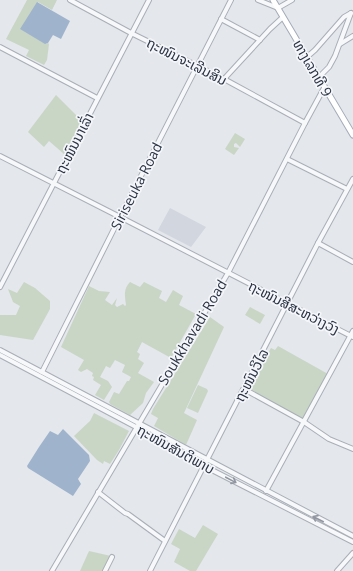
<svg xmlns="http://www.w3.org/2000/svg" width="353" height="571" font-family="'Open Sans','Noto Sans Lao',sans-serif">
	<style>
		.built { fill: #d2d6de }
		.green { fill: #c9d6c5 }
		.water { fill: #9fb4cc }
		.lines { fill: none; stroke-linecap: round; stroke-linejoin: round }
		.minor-casing { stroke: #a9aeb7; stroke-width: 6 }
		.major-casing { stroke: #a3abb8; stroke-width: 7 }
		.minor { stroke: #f7f8fa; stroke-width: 4 }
		.major { stroke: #fff; stroke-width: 5 }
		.oneway { stroke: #9196a0 }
		.labels { text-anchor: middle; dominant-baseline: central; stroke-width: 3.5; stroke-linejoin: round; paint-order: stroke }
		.street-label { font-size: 14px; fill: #2b3445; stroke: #f4f6f9 }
	</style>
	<rect width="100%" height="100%" fill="#e4e7ec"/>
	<!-- built -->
	<path class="built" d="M170,208L206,227L191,247L158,230Z"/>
	<!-- green -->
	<g class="green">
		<path d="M27,0H57L52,10L38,2L46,44L48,43L49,44L47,60L44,65L26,56L29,50L6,39Z"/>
		<path d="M56,95L82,121L64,154L49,141L44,147L28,132Z"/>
		<path d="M235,133L245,139L240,147L236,143L234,144V147L239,148L234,155L225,149Z"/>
		<path d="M24,282L35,288L50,301V309L33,340L0,335V315H16L20,306L13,302L8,289L17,293Z"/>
		<path d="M130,282L140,287L144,282L162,291L159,298L166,302L173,290L183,296L179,305L196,314L171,358L142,342L137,352L140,354L138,359L144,363L138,373L154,382L146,393L143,403L130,415L110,404L109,402L114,392L119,394L127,381H129L131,377L122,372L125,365L115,360L110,368L106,366L100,377L108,381L112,387L104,400L95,395L101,385L93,380L94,377L92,376L93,373L87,369L81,372L78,370L84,360L61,347L89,286L99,291L110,292L105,300L112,305L117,298L115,305L117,307L123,304L125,306L126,305C125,296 123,289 130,282Z"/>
		<path d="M250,307L265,315L260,324L245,315Z"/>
		<path d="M210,317L224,327L184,413L197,420L186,445L154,426L158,418L151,414L153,409Z"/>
		<path d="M278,346L328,374L303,419L248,388L271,348L275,350Z"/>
		<path d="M198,385L207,389L208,391L198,413L187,408Z"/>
		<path d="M94,413L129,431L119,450L110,464L104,461L103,464L97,460L74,436L90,421Z"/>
		<path d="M203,525L218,534L196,571H190L174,562L180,549L171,544L179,529L195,538Z"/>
		<path d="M89,551L111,556L104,571H80Z"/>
	</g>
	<!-- water -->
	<g class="water">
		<path d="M37,2L70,21L61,39L53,35L48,43L45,44L20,29Z"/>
		<path d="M63,429L89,455L90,461L78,479L81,484L73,496L28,468L27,466L39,447L50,431L58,435Z"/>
	</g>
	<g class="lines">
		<defs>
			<g id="minor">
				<path d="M70,0L131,33L224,79L305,123"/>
				<path d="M258,0L278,8L292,0"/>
				<path d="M221,19L260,40"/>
				<path d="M340,44L353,36"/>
				<path d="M0,47L97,98"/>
				<path d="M307,57L315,50L344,17L351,13"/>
				<path d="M318,78L329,67L335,56L351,13"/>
				<path d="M224,79L270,29L283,17"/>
				<path d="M0,156L120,217L353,337"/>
				<path d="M287,159L347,189"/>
				<path d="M318,243L353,262"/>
				<path d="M0,287L149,0"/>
				<path d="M0,350L353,536"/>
				<path d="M0,355L136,427L204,466L353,542"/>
				<path d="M42,372L120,217L231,0"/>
				<path d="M244,389L304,422L329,439L353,449"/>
				<path d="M266,491L353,331"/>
				<path d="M98,492L125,513L128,514L165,541"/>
				<path d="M52,571L228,273L305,123L324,88"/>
				<path d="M105,571L112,557"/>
				<path d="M150,571L318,243L353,179"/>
				<path d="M337,571L353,553"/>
			</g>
			<path id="major" d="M273,0L353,135"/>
		</defs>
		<!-- minor casing -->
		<use href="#minor" class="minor-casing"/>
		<!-- major casing -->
		<use href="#major" class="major-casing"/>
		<!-- minor -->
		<use href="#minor" class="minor"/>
		<!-- major -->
		<use href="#major" class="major"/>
	</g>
	<!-- one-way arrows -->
	<defs><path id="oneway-shaft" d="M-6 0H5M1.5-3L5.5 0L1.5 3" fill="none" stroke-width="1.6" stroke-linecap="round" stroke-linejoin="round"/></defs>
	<g class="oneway">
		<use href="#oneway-shaft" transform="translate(231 480) rotate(28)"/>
		<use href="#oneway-shaft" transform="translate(318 519) rotate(-153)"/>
	</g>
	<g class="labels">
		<!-- street labels -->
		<g class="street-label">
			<text transform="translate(187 61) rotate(27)">ຖະໜົນຈະເລີນສິນ</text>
			<text transform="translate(313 68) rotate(60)">ທາງເລກທີ 9</text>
			<text transform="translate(74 143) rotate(-63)">ຖະໜົນນາເລົ່າ</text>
			<text transform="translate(136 186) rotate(-63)">Siriseuka Road</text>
			<text transform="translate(294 307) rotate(27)">ຖະໜົນສີສະຫວ່າງວົງ</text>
			<text transform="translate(192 332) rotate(-59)">Soukkhavadi Road</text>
			<text transform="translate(251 375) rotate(-63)">ຖະໜົນວິໄລ</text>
			<text transform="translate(176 449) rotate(29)">ຖະໜົນສັນຕິພາບ</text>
		</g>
	</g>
</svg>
